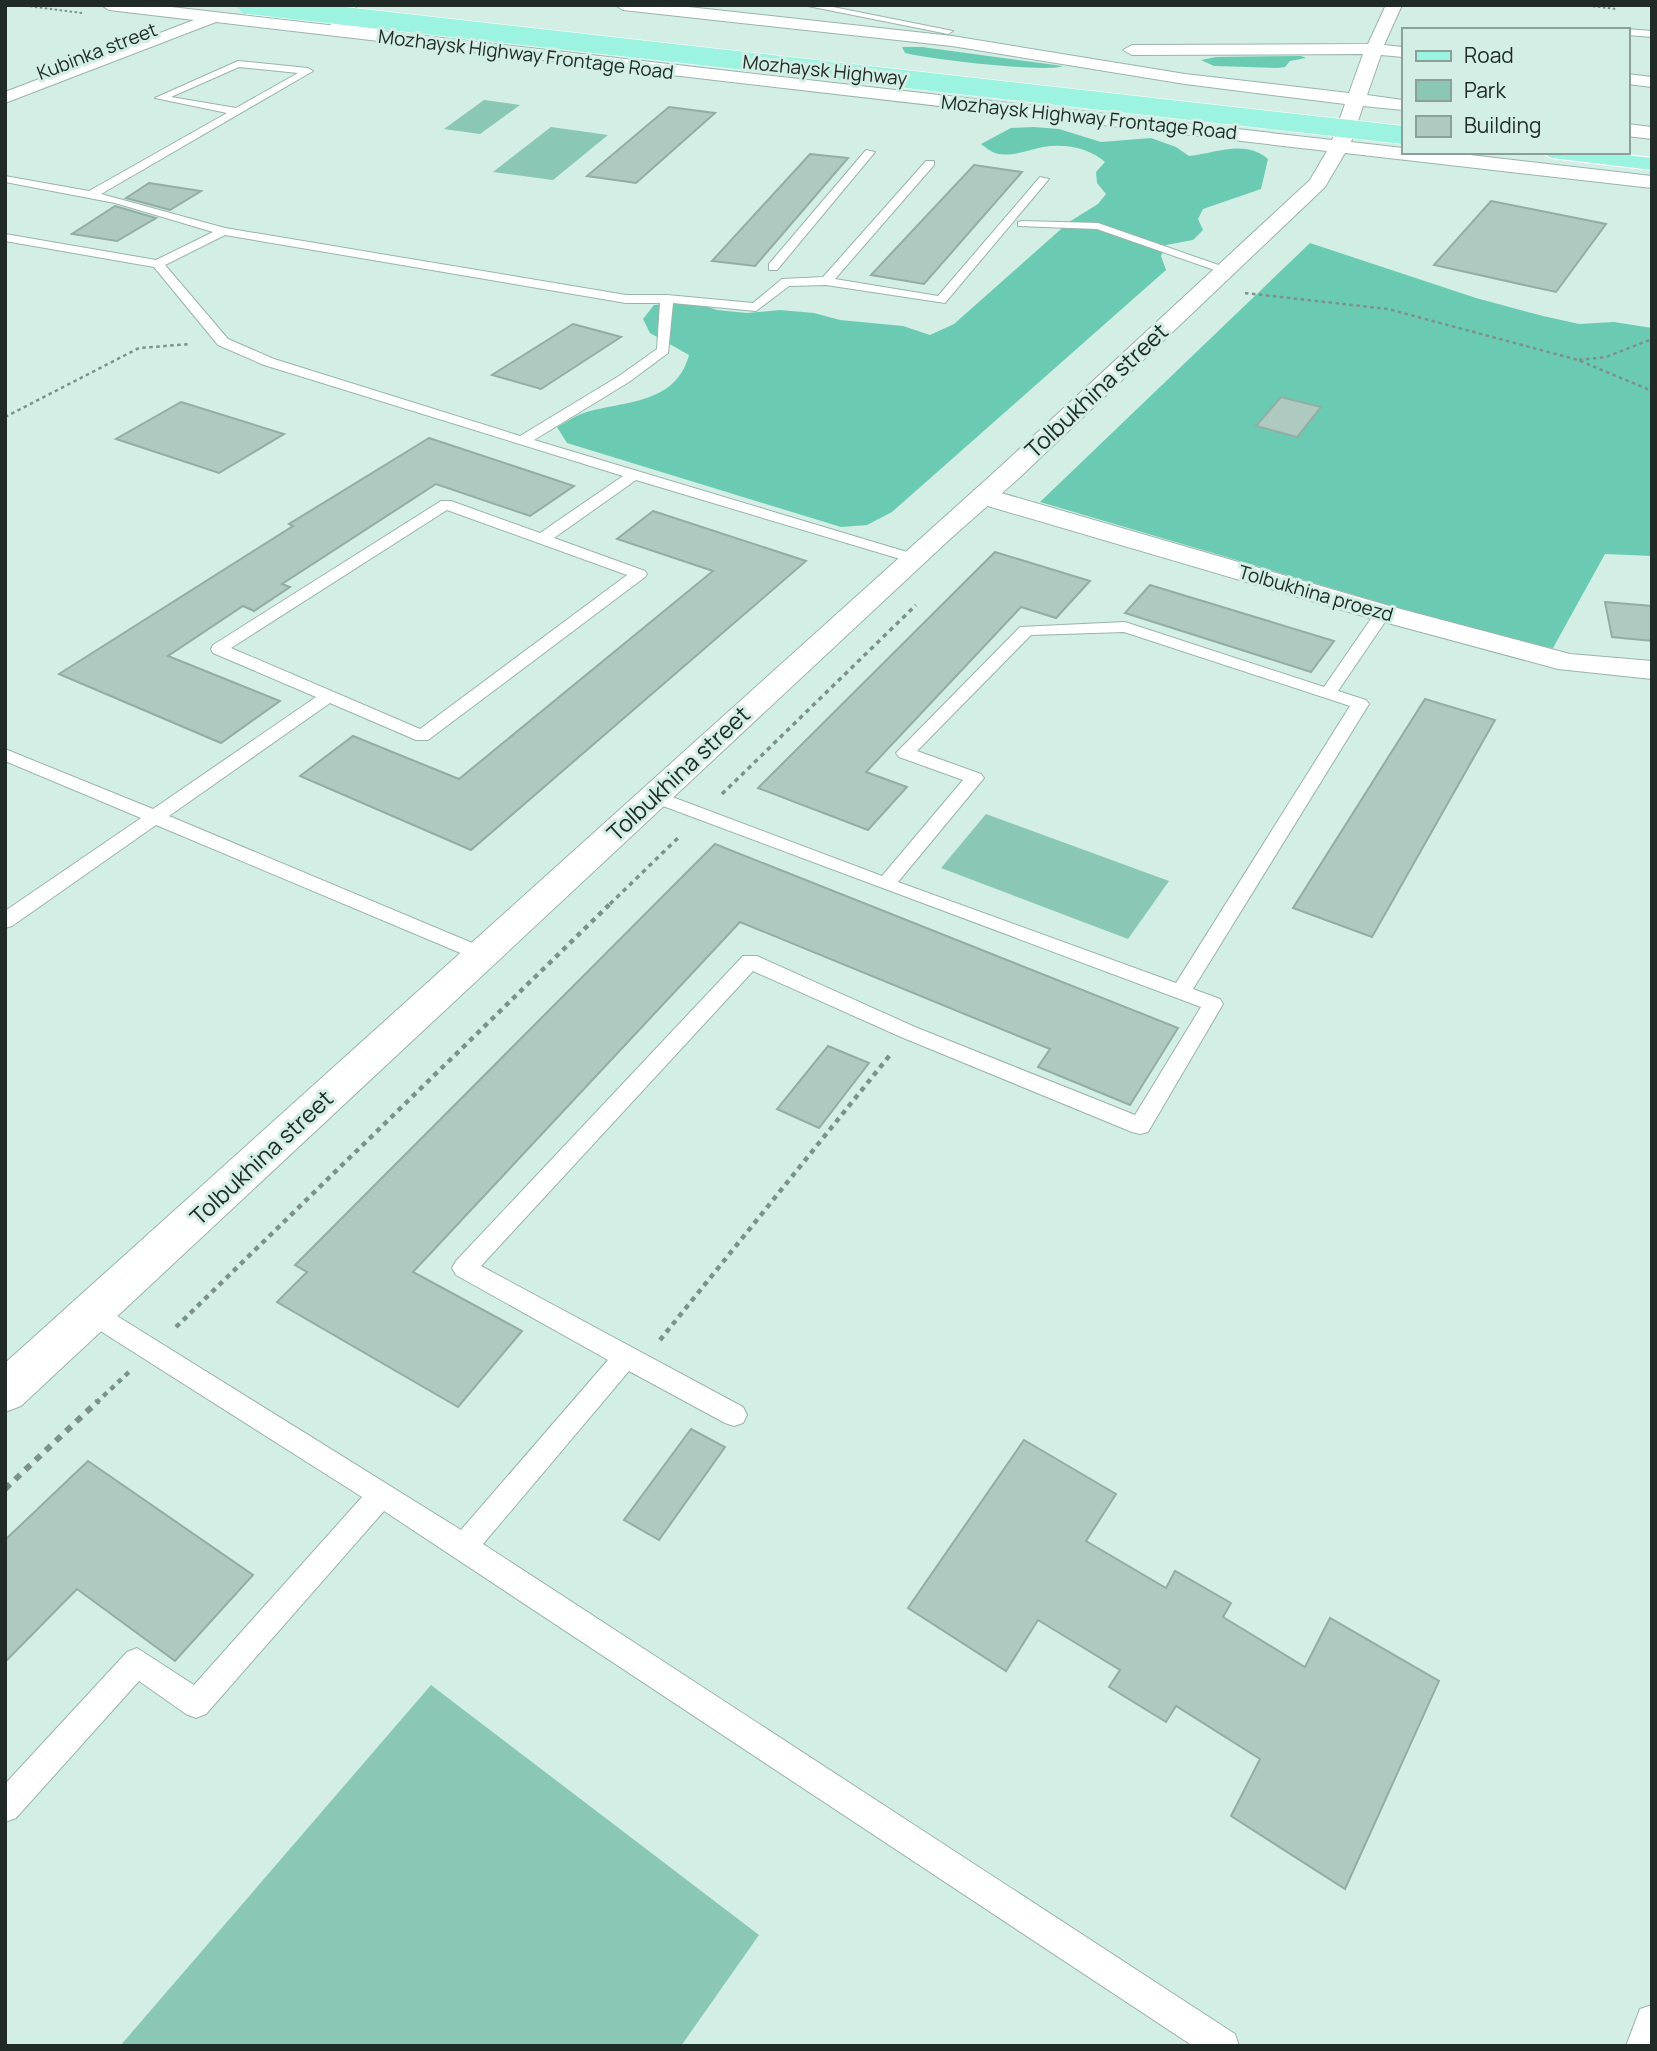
<svg xmlns="http://www.w3.org/2000/svg" width="1657" height="2051" font-family="Manrope,sans-serif">
	<style>
		.green { fill: #8bc7b5 }
		.forest { fill: #6bcbb2 }
		.building { fill: #adc9c0; stroke: #92ada4; stroke-width: 2 }
		.lines { fill: none; stroke-linecap: round; stroke-linejoin: round }
		.lane-casing { stroke: #99b4ac; stroke-width: 2 }
		.street-casing { stroke: #99b4ac; stroke-width: 2 }
		.secondary-casing { stroke: #99b4ac; stroke-width: 2 }
		.primary-casing { stroke: #fff; stroke-width: 2 }
		.path-far4 { stroke: #7d918b; stroke-width: 2; stroke-dasharray: 2.5 2.5; stroke-linecap: butt }
		.path-far3 { stroke: #7d918b; stroke-width: 2.5; stroke-dasharray: 3.5 3.5; stroke-linecap: butt }
		.path-far2 { stroke: #7d918b; stroke-width: 3.5; stroke-dasharray: 4.5 4.5; stroke-linecap: butt }
		.path-far1 { stroke: #7d918b; stroke-width: 4.5; stroke-dasharray: 5 5; stroke-linecap: butt }
		.path { stroke: #7d918b; stroke-width: 6; stroke-dasharray: 7 7; stroke-linecap: butt }
		.lane { fill: #fff; fill-rule: evenodd }
		.street { fill: #fff; fill-rule: evenodd }
		.secondary { fill: #fff; fill-rule: evenodd }
		.primary { fill: #9cf3df; fill-rule: evenodd }
		.primary-bridge-casing { stroke: #fff; stroke-width: 19; stroke-linecap: butt }
		.primary-bridge { stroke: #9cf3df; stroke-width: 18 }
		.labels { text-anchor: middle; dominant-baseline: central; stroke-width: 6; stroke-linejoin: round; paint-order: stroke }
		.far-street-label { font-size: 19px; fill: #202b28; stroke: #d2eee5 }
		.street-label { font-size: 23px; fill: #202b28; stroke: #d2eee5 }
	</style>
	<rect width="100%" height="100%" fill="#d2eee5"/>
	<!-- green -->
	<g class="green">
		<path d="M484,100L520,105L480,134L444,129Z"/>
		<path d="M551,127L608,135L553,180L493,172Z"/>
		<path d="M986,814L1169,881L1128,939L941,868Z"/>
		<path d="M431,1685L759,1935L681,2046H120Z"/>
	</g>
	<!-- forest -->
	<g class="forest">
		<path d="M902,47H922L1063,66C1045,73 929,59 905,53Z"/>
		<path d="M1301,56L1306,58L1290,61L1285,67L1277,68L1214,66L1201,60L1216,57Z"/>
		<path d="M1034,127L1059,129L1101,142L1151,138L1176,147L1189,156C1216,153 1245,139 1268,159L1261,189L1203,209L1198,219L1203,230L1193,240L1166,245L1161,256L1166,270L892,512L867,525L841,527L567,443L557,427C565,423 573,417 581,414C620,400 675,407 689,355L650,333L643,319L654,305L693,302L717,310L747,313L780,310L814,313L840,320L903,326L930,335L954,324L1069,222L1098,204L1106,194L1097,183L1096,172L1105,162C1090,148 1064,143 1043,147C1028,150 1010,158 995,153C990,151 985,147 981,144L1011,128Z"/>
		<path d="M1310,243L1476,298L1543,316L1579,324L1614,322L1652,328V556L1605,554L1553,648L1510,641L1040,502Z"/>
	</g>
	<!-- building -->
	<g class="building">
		<path d="M669,107L715,113L636,183L587,176Z"/>
		<path d="M810,154L848,158L755,266L712,261Z"/>
		<path d="M974,165L1022,172L924,284L871,275Z"/>
		<path d="M149,183L201,191L170,210L126,198Z"/>
		<path d="M1491,201L1606,224L1556,292L1434,265Z"/>
		<path d="M115,206L156,218L117,241L72,234Z"/>
		<path d="M573,324L621,337L541,389L492,375Z"/>
		<path d="M1281,397L1321,407L1297,437L1256,426Z"/>
		<path d="M181,402L284,434L219,473L116,439Z"/>
		<path d="M429,438L574,486L530,516L436,484L282,584L290,587L254,611L243,606L168,656L280,701L221,743L59,674L293,526L289,524Z"/>
		<path d="M653,511L806,561L471,850L300,776L353,736L459,779L713,571L617,539Z"/>
		<path d="M995,552L1090,581L1056,618L1021,607L866,772L907,787L868,830L758,788Z"/>
		<path d="M1150,585L1334,641L1311,672L1125,613Z"/>
		<path d="M1605,602L1652,606V641L1612,637Z"/>
		<path d="M1425,699L1495,720L1372,937L1293,908Z"/>
		<path d="M715,844L1178,1028L1130,1105L1038,1067L1050,1049L740,922L413,1272L522,1331L458,1407L277,1302L307,1272L295,1265Z"/>
		<path d="M828,1046L869,1063L819,1128L777,1109Z"/>
		<path d="M691,1429L725,1447L659,1540L624,1520Z"/>
		<path d="M1024,1440L1116,1494L1086,1541L1166,1588L1175,1571L1231,1603L1223,1617L1305,1667L1330,1618L1439,1681L1345,1889L1231,1816L1260,1759L1176,1706L1166,1722L1109,1687L1120,1670L1038,1620L1006,1671L908,1608Z"/>
		<path d="M88,1461L253,1575L175,1661L77,1589L5,1662V1540Z"/>
	</g>
	<g class="lines">
		<defs>
			<g id="lane">
				<path d="M803,5H823L953,31L948,34Z"/>
				<path d="M1627,29L1652,31V37L1627,35V30H1625Z"/>
				<path d="M238,61L308,68L313,71L101,194L225,228L626,295H667L753,303L782,279L823,277L926,161H934V165L835,279L938,296L1040,177L1049,179L945,303L826,285L789,286L756,311L673,303L668,353L629,382L534,440L917,555L920,558L917,561H907L636,480L554,538L645,571L647,574L645,577L428,740H416L330,703L169,816L489,950L492,955L489,960L482,962L156,825L12,926L5,928V911L141,818L5,761V749L153,809L316,697L213,653L211,649L213,645L441,501H451L540,533L623,476L264,365L218,345L154,267L5,241V234L156,260L213,232L115,203L5,182V176L89,191L227,113L155,98ZM239,67L298,73L236,108L171,97ZM225,235L626,303H660L657,349L619,376L520,436L274,359L228,339L165,265ZM447,510L627,575L420,729L231,648Z"/>
				<path d="M866,150L875,152L777,270H769V264Z"/>
				<path d="M1022,221L1098,223L1230,269L1220,272L1097,229L1018,226V222Z"/>
				<path d="M1383,608L1391,613L1338,691L1366,700L1369,704L1193,989L1220,999L1223,1004L1148,1132L1140,1134L1132,1132L901,1037L753,971L481,1266L743,1407L747,1415L743,1423L734,1426L725,1423L629,1371L483,1544L1235,2034L1239,2046H1193L384,1511L206,1714L196,1718L186,1714L139,1681L16,1818L5,1822V1784L127,1652L137,1648L194,1685L362,1497L83,1320L80,1313L83,1306L92,1303L101,1306L461,1530L608,1360L456,1275L452,1268L456,1261L743,956H757L915,1027L1135,1115L1201,1007L647,800L644,796L647,792H659L882,876L963,780L899,757L896,753L1020,627L1125,622L1324,687L1377,610ZM1124,632L1350,706L1176,983L898,882L984,778L981,774L917,751L1031,635Z"/>
				<path d="M1652,2005V2046H1626L1640,2009Z"/>
			</g>
			<g id="street">
				<path d="M340,5H358L344,18L345,21L392,33L395,37L386,42L332,28L327,17Z"/>
				<path d="M984,488L1393,607L1570,654L1652,661V679L1558,669L1373,619L974,502L970,496L974,490Z"/>
			</g>
			<g id="secondary">
				<path d="M101,5H154L1332,140L1345,104L1185,84L952,46L623,10L615,5H670L952,36L1185,74L1349,93L1363,54L1132,55L1123,50L1132,45L1368,44L1386,5H1402L1384,45L1403,47V57L1381,55L1367,95L1403,100V110L1363,106L1351,142L1403,148V152H1444L1652,176V188L1345,153L1325,187L1018,479L950,539L21,1406L5,1412V1363L1000,467L1310,180L1327,151L216,22L5,103V92L194,20L109,10Z"/>
				<path d="M1627,74L1652,77V87L1627,84Z"/>
				<path d="M1627,124L1652,127V139L1627,136Z"/>
			</g>
			<path id="primary" d="M1541,152H1603L1652,158V170L1551,158Z"/>
		</defs>
		<!-- lane casing -->
		<use href="#lane" class="lane-casing"/>
		<!-- street casing -->
		<use href="#street" class="street-casing"/>
		<!-- secondary casing -->
		<use href="#secondary" class="secondary-casing"/>
		<!-- primary casing -->
		<use href="#primary" class="primary-casing"/>
		<!-- path-far4 -->
		<g class="path-far4">
			<path d="M20,5L82,13"/>
			<path d="M1583,5L1616,9"/>
		</g>
		<!-- path-far3 -->
		<g class="path-far3">
			<path d="M1245,293L1388,309L1578,360L1652,391"/>
			<path d="M1579,360L1606,357L1652,339"/>
			<path d="M5,417L139,348L191,344"/>
		</g>
		<!-- path-far2 -->
		<g class="path-far2">
			<path d="M722,794L916,605"/>
			<path d="M610,904L681,835"/>
		</g>
		<!-- path-far1 -->
		<g class="path-far1">
			<path d="M176,1327L612,902"/>
			<path d="M660,1340L890,1055"/>
			<path d="M96,1403L129,1372"/>
		</g>
		<!-- path -->
		<path class="path" d="M5,1489L98,1401"/>
		<!-- lane -->
		<use href="#lane" class="lane"/>
		<!-- street -->
		<use href="#street" class="street"/>
		<!-- secondary -->
		<use href="#secondary" class="secondary"/>
		<!-- primary -->
		<use href="#primary" class="primary"/>
		<defs>
			<path id="primary-bridge" d="M247,5L1403,135"/>
		</defs>
		<!-- primary-bridge casing -->
		<use href="#primary-bridge" class="primary-bridge-casing"/>
		<!-- primary-bridge -->
		<use href="#primary-bridge" class="primary-bridge"/>
	</g>
	<g class="labels">
		<!-- far-street labels -->
		<g class="far-street-label">
			<text transform="translate(97 51) rotate(-21)">Kubinka street</text>
			<text transform="translate(526 54) rotate(7)">Mozhaysk Highway Frontage Road</text>
			<text transform="translate(825 70) rotate(6)">Mozhaysk Highway</text>
			<text transform="translate(1089 117) rotate(6)">Mozhaysk Highway Frontage Road</text>
			<text transform="translate(1316 593) rotate(16)">Tolbukhina proezd</text>
		</g>
		<!-- street labels -->
		<g class="street-label">
			<text transform="translate(1096 390) rotate(-43)">Tolbukhina street</text>
			<text transform="translate(678 773) rotate(-43)">Tolbukhina street</text>
			<text transform="translate(261 1157) rotate(-43)">Tolbukhina street</text>
		</g>
	</g>
	<!-- border -->
	<rect width="1657" height="2051" fill="none" stroke="#202b28" stroke-width="14"/>
	<!-- legend -->
	<rect x="1402" y="28" width="228" height="126" fill="#d2eee5" stroke="#8ba099" stroke-width="2"/>
	<rect x="1416" y="51" width="35" height="10" fill="#9cf3df" stroke="#8ba099" stroke-width="2"/>
	<text x="1464" y="63" font-size="21" fill="#202b28">Road</text>
	<rect x="1416" y="80" width="35" height="21" fill="#8bc7b5" stroke="#8ba099" stroke-width="2"/>
	<text x="1464" y="98" font-size="21" fill="#202b28">Park</text>
	<rect x="1416" y="116" width="35" height="21" fill="#adc9c0" stroke="#8ba099" stroke-width="2"/>
	<text x="1464" y="133" font-size="21" fill="#202b28">Building</text>
</svg>
